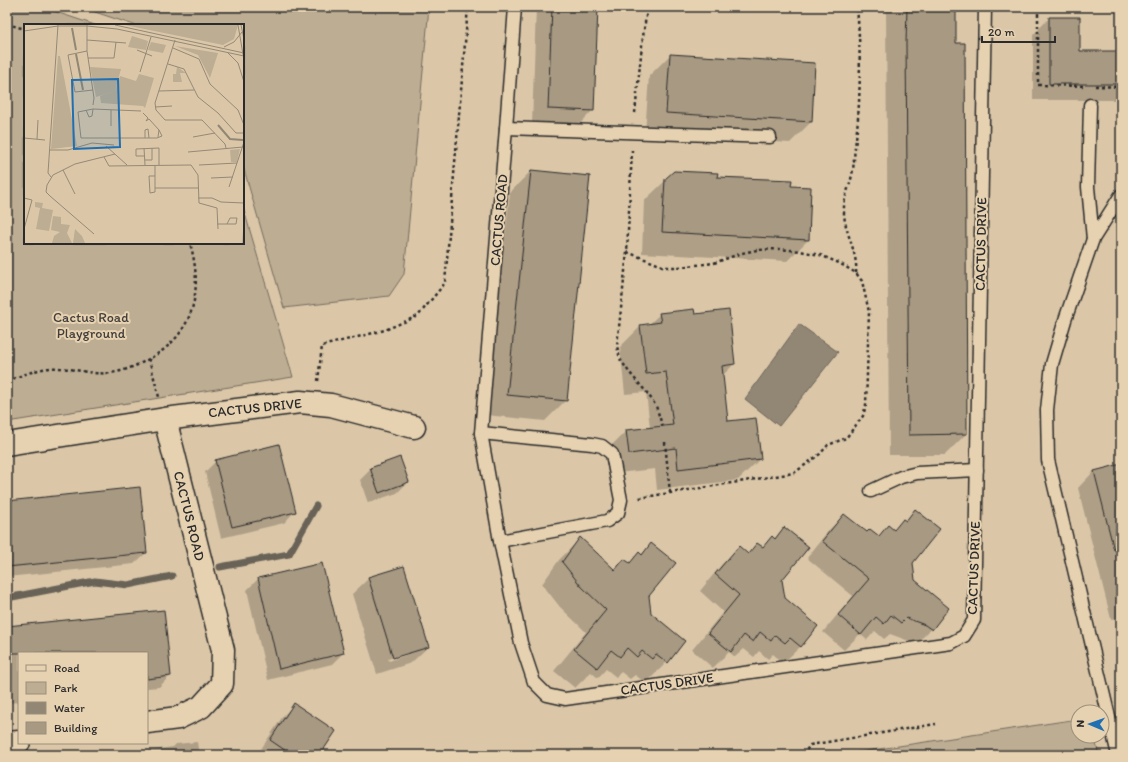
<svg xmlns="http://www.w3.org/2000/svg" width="1128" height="762" font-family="Itim,sans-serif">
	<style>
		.green { fill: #bdad93; stroke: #746c5f }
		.water { fill: #928775; stroke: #696257 }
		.shadow { fill: #0003; fill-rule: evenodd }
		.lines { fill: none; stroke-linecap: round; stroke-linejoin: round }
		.stream { stroke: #696257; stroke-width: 7 }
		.building { fill: #a79982; stroke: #2b2b2b }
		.service-casing { stroke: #2b2b2b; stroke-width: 15 }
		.minor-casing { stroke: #2b2b2b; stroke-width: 25 }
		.path { stroke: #2b2b2b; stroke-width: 2.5; stroke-dasharray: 3 3; stroke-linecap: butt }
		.service { stroke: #e6d1b0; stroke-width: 12 }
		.minor { stroke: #e6d1b0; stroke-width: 22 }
		.labels { text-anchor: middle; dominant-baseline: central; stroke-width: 4; stroke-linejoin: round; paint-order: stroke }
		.street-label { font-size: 14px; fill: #2b2b2b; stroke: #e6d1b0 }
		.park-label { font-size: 14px; fill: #413e3b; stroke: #e6d1b0 }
		.inset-river { fill: none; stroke: #928775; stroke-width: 2 }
		.inset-road { fill: none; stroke: #958976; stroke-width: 1 }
		.view { fill: #1f6fb2; fill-opacity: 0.15; stroke: #1f6fb2; stroke-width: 2 }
		.inset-edge { fill: none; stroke: #2b2b2b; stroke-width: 2 }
	</style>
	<rect width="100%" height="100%" fill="#dbc7a8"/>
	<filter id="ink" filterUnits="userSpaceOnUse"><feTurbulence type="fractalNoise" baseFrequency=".025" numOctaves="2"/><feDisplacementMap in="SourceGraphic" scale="8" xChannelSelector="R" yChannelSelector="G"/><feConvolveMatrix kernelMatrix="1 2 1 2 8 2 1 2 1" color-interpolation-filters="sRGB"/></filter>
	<g filter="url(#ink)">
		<!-- green -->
		<g class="green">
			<path d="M7,7H41L95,25H25V243H243V207L293,377L7,422Z"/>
			<path d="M80,7H429L404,274L389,296L284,308L243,166V25H134Z"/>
			<path d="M1078,719V736H1094L1099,755H839Z"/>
		</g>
		<!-- water -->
		<path class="water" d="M799,324L838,352L779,426L745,399Z"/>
		<!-- shadow -->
		<g class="shadow">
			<path d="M536,7H597L593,110L577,127L532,125Z"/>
			<path d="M886,7H955L966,434L945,455H889Z"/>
			<path d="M1049,18L1079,52H1121V100H1033V35Z"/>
			<path d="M670,55L814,64L811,122L790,143L645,134L649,76Z"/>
			<path d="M531,171L566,400L545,421L486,415L510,192Z"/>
			<path d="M716,178L790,187L808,240L787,261L642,253L644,201L666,180Z"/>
			<path d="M660,314L694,315L734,364L722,376L728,422L760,459L738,480L657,490L655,469L608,474L605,452L626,431L650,428L646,392L625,394L620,347L641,326L648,325Z"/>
			<path d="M216,461L295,511L284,523L221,538L205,472Z"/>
			<path d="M1121,465V617L1111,619L1078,488L1094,471Z"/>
			<path d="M371,469L408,482L397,493L368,503L360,480Z"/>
			<path d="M7,502L146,553L134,564L7,577Z"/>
			<path d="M916,510L912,563L914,580L931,629L915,645L909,641L890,634L884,639L875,631L867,640L860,634L844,650L823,632L853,596L807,558L828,531L844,515L867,533L878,537L888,527L893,531Z"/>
			<path d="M784,528L781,580L784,598L817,626L800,647L783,663L773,654L768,659L759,651L754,657L744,649L735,657L729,652L713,668L692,650L723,612L700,591L722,564L739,548L747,554L757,544L762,548L772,537L774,539Z"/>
			<path d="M580,539L614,570L624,560L629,564L639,553L641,555L651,544L648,596L650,614L684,642L667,662L646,683L635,675L630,679L621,672L616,677L606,669L598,678L591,672L575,688L554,671L586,632L560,607L542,584L559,560Z"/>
			<path d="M321,564L343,653L332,664L268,680L247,590L258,579Z"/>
			<path d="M369,578L428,647L411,663L377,674L352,594ZM409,652V654L389,661L388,659Z"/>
			<path d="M163,611L170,676L159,687L147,688V653H19V702L7,703V627Z"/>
			<path d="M1121,655V665L1119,657Z"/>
			<path d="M294,705L318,755H264L259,752L283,716Z"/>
			<path d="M197,742L199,755H128L130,753L173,747L176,744Z"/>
		</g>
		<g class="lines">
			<!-- stream -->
			<g class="stream">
				<path d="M220,567L289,554L316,506"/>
				<path d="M7,598L95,581L128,585L172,576"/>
			</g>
		</g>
		<!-- building -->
		<g class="building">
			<path d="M552,7H598L594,111L548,109Z"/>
			<path d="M907,7H956V43H965L967,434L909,435L906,43Z"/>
			<path d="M1049,17H1080V51H1121V84H1049Z"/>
			<path d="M670,54L815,63L812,122L666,113Z"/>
			<path d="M531,170L590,176L567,401L507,395Z"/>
			<path d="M674,171L718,173L717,177L792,180L791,186L811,187L809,240L662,232L665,179Z"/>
			<path d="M694,309L695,314L729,310L735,364L722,366L728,421L756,418L761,459L678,469L676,448L629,454L626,430L673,425L666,372L646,374L640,325L661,322L659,313Z"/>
			<path d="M279,444L296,512L232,527L215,460Z"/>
			<path d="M400,457L409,482L379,493L370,468Z"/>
			<path d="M1121,464V549L1114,550L1094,471Z"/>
			<path d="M140,487L147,553L7,567V501Z"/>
			<path d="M915,509L940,529L913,563L915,580L949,608L932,630L925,625L906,618L901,623L891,615L884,624L876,617L861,635L838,615L869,579L822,541L844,514L867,532L870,529L879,536L888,525L894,530L903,519L906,521Z"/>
			<path d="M784,527L809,547L782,580L785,598L818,626L801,647L790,638L785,643L775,635L771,641L760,632L753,642L744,635L731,652L708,633L739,595L715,574L739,546L748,554L757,543L763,547L772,536L775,539Z"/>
			<path d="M580,537L615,570L624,559L630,563L639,552L642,555L651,543L676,563L649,596L651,613L685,641L668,663L656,654L652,659L642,651L637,657L627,648L620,657L611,650L597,668L574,649L606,610L581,586L562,562Z"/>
			<path d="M322,563L344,653L279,669L258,578Z"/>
			<path d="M404,566L429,647L393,658L368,577Z"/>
			<path d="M164,610L171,676L147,679V653H7V626Z"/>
			<path d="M294,703L336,731L320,755H292L270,740Z"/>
		</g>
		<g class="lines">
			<defs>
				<g id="service">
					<path d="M515,7L506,128L481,433L500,541L521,643L534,682L547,695L565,699L951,643L964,636L974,620L985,7"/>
					<path d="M1090,105L1088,187L1093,239"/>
					<path d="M506,128L770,137"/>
					<path d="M481,433L592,444L602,446L612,454L621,500L618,513L607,521L500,541"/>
					<path d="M871,491L901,477L917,473L977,470"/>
					<path d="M1118,755L1048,460L1047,410L1052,364L1065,320L1093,239L1121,195"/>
				</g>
				<g id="minor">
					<path d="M7,444L165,419L300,402L331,405L414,427"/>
					<path d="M147,722L178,718L201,707L222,684L223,650L165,419"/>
					<path d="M7,743L19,742"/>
				</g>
			</defs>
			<!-- service casing -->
			<use href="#service" class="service-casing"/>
			<!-- minor casing -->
			<use href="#minor" class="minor-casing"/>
			<!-- path -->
			<g class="path">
				<path d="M1038,7V85L1086,86"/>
				<path d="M7,24L25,29"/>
				<path d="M1095,86L1121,87"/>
				<path d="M635,113L643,36L646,16L649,7"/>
				<path d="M632,150L627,252L617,346L620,359L629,372L648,394L656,406L663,428"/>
				<path d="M1120,177L1119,167L1121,160"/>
				<path d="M627,252L665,267H679L714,263L742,253L757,250L780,249L800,251L820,255L839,263L856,273L862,281L869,312L866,405L863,416L846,438L828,445L820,454L794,473L639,498"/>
				<path d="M856,273C858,252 845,234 844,213C843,198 849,189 852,175C854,166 854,156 855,147C861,101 861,53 857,7"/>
				<path d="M149,359L159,397"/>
				<path d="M7,381C24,375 42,366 60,368C77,369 93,375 111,373C123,371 134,367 145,361C194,337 204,292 190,243"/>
				<path d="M318,381L322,346L385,330L418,316L445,283L468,7"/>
				<path d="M665,442L670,493"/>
				<path d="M803,755L810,745L936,724"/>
			</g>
			<!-- service -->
			<use href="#service" class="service"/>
			<!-- minor -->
			<use href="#minor" class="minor"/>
		</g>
	</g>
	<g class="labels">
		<!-- street labels -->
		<g class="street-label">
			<text transform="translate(499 220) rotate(-85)">CACTUS ROAD</text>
			<text transform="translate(981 244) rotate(-89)">CACTUS DRIVE</text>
			<text transform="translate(255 408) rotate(-6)">CACTUS DRIVE</text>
			<text transform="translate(189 516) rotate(76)">CACTUS ROAD</text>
			<text transform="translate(974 568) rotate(-88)">CACTUS DRIVE</text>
			<text transform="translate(667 684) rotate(-8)">CACTUS DRIVE</text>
		</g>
		<!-- park labels -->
		<g class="park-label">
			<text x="91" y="317">Cactus Road<tspan x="91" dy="16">Playground</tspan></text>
		</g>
	</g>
	<!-- overview -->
	<g transform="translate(24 24)">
		<rect width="220" height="220" fill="#dbc7a8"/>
		<path d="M101,1H214L210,15L199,21ZM108,12L124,17L122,26L104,23ZM127,18L142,21L139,29L124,26ZM151,22L194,29L186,54L174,31ZM34,32H36L53,122L27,125ZM66,43L97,45L91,67L72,73ZM153,43L162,49H156L158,58H149V50H152ZM115,50L130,54L121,84L119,82L77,79L76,72L91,67L96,52L112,57ZM216,125L213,138H207L206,126ZM11,178L19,179L18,184L29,186L25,207L12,205L16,184L11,183ZM29,192L37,193V200L46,201L43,209L48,219H28L30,212L36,208L27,206ZM51,205L58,212L61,219H49Z" fill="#bdad93"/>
		<path class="inset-river" d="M48,4L52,26M52,30L59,66M194,101L206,115L219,116"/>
		<path class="inset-road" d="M63,1V27L70,74L69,81M91,1L220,29M214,1L220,36M217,1L220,15M0,7L34,2H63L93,5L220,32M63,16L102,19M151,16L131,79L132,86L141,96H178L201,120L202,124M200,23L210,18L218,8M149,24L175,35L186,60L214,86L220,101M113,26L128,32M63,27L44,31L51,68L69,66M204,29L214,39L220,58M64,34H90L92,18M144,40L160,45L174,73L194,89L212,109H220M116,48L127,13M135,67L170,66M131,83L148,82M62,86L65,93L68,92L69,85M117,87L69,85L54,88L57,114H133L138,112L135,106M119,89L124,94L122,97L125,95L135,106L134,113M87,102V86M169,113L191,109M0,114L21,116M121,114V106L124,105L125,114M13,115L14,96M82,122L103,141M120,124L121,141M26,126H44L68,119L90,121M164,128L219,123M121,132H112V125L135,124V141M80,133L85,142L167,141L174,151L175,179L193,184L194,205M121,136H128V124M131,141V168L126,169L125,152H131M175,141L213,139M39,146L51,170M27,153L24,149L34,1M187,154L209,153M205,163L220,118M131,164H174M0,174L8,176L0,205M174,174H188L197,178L220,179V183M193,200H212L213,194H206L203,200M70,210L26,172L22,168L23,161L29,151L51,140L91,130M219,219L220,194"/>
		<path class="view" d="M94,55L96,123L50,125L48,56Z"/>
		<rect width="220" height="220" class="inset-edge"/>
	</g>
	<!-- margin -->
	<rect width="1128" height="762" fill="none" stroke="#e6d1b0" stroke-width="24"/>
	<rect x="12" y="12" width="1104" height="738" fill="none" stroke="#2b2b2b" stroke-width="1.5" filter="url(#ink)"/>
	<!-- legend -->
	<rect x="18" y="652" width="130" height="92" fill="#e6d1b0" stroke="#9b8f7b"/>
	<rect x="26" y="665" width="20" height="6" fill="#e6d1b0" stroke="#9b8f7b"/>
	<text x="54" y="672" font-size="12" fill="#2b2b2b">Road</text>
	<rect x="26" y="682" width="20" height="12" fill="#bdad93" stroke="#9b8f7b"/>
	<text x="54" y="692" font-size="12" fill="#2b2b2b">Park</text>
	<rect x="26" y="702" width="20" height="12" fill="#928775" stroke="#9b8f7b"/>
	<text x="54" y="712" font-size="12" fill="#2b2b2b">Water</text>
	<rect x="26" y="722" width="20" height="12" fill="#a79982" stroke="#9b8f7b"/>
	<text x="54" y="732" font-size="12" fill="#2b2b2b">Building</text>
	<!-- north arrow -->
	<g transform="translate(1090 724) rotate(272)"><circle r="19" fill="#e6d1b0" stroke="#9b8f7b"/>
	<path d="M0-3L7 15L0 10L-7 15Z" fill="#1f6fb2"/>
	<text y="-6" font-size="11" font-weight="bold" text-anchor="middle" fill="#2b2b2b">N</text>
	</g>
	<!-- scale -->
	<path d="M982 36v6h73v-6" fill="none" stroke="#2b2b2b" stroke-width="2"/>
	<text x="988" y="36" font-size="12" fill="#2b2b2b" stroke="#e6d1b0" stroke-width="3" paint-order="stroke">20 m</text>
</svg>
